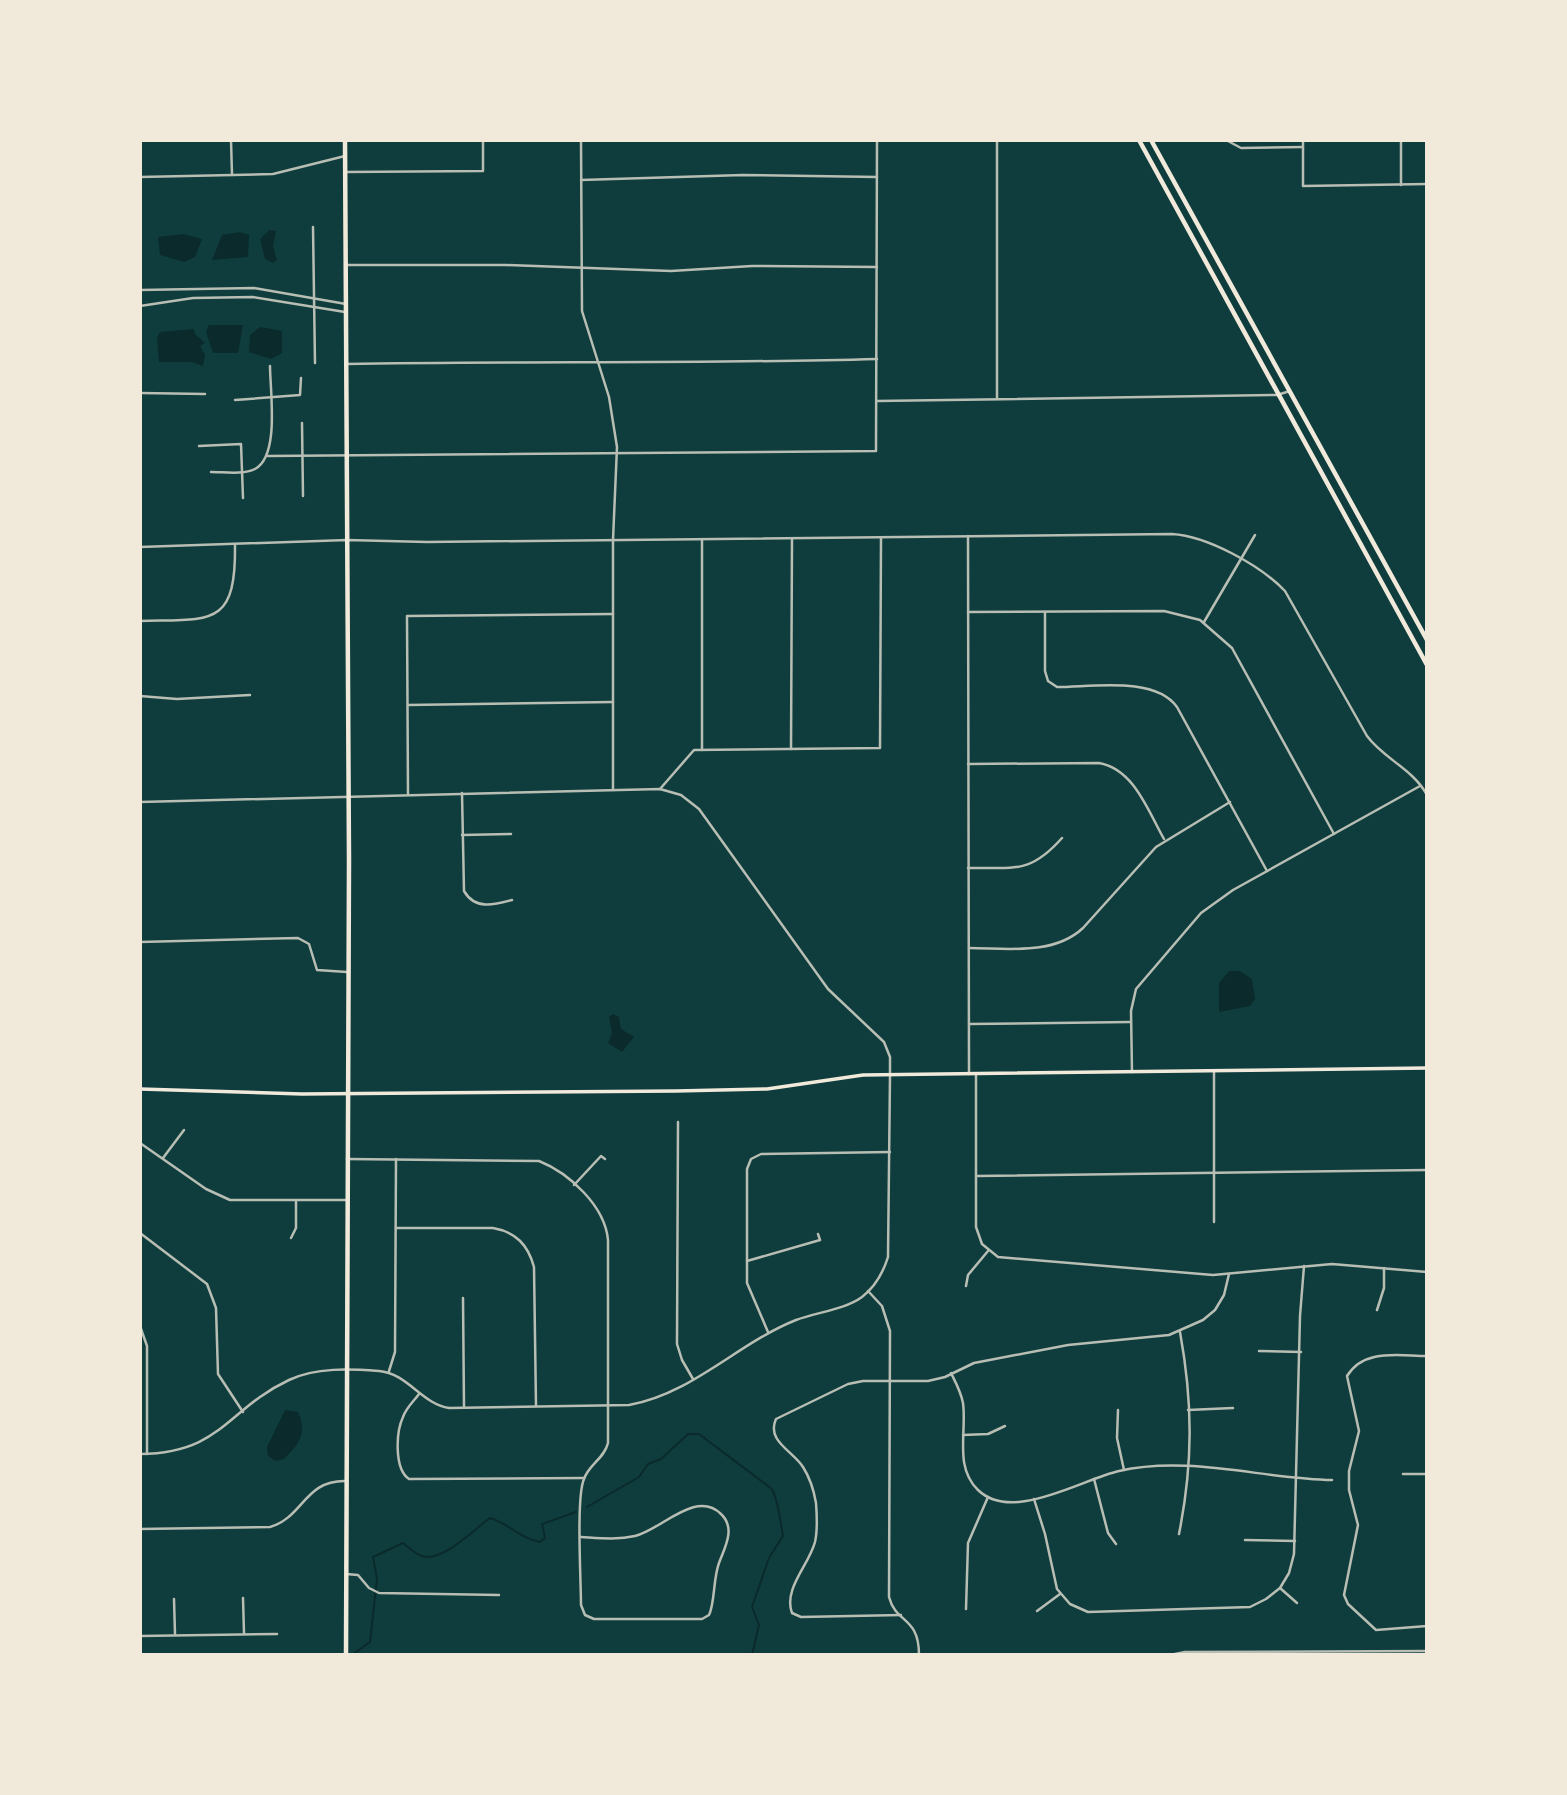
<svg xmlns="http://www.w3.org/2000/svg" width="1567" height="1795" font-family="Signika,sans-serif">
	<style>
		.water { fill: #0a2a2b }
		.lines { fill: none; stroke-linecap: round; stroke-linejoin: round }
		.stream { stroke: #0a2a2b; stroke-width: 2 }
		.minor { stroke: #b8beb3; stroke-width: 2.5 }
		.secondary { stroke: #f1e9da; stroke-width: 3.5 }
		.primary { stroke: #f1e9da; stroke-width: 4.5 }
	</style>
	<rect width="100%" height="100%" fill="#0f3d3e"/>
	<!-- water -->
	<g class="water">
		<path d="M269,230L276,231L273,246L277,260L273,263L265,259L260,239Z"/>
		<path d="M240,232L249,235L248,257L212,260L222,235Z"/>
		<path d="M183,234L202,239L195,257L184,262L160,255L158,237Z"/>
		<path d="M209,325H243L238,353H213L206,332Z"/>
		<path d="M260,327L282,331V353L271,359L249,352L250,335Z"/>
		<path d="M194,329L195,334L205,343L200,346L205,355L203,366L192,362H159L157,338L160,332Z"/>
		<path d="M1229,971H1240L1252,979L1255,999L1250,1006L1219,1012V983Z"/>
		<path d="M613,1014L619,1017L621,1029L634,1037L622,1052L608,1043L612,1033L609,1017Z"/>
		<path d="M285,1410L298,1412C307,1433 300,1443 284,1459L276,1461L268,1456L267,1447Z"/>
	</g>
	<g class="lines">
		<!-- stream -->
		<g class="stream">
			<path d="M587,1507L639,1477L648,1464L661,1459L688,1434H699L772,1489C779,1503 780,1520 783,1536L769,1558L752,1607L759,1625L752,1655"/>
			<path d="M352,1655L370,1642L377,1579L373,1557L403,1543C408,1547 415,1554 422,1556C442,1563 474,1529 490,1518C508,1523 521,1539 540,1542L545,1538L542,1524L576,1512"/>
		</g>
		<!-- minor -->
		<g class="minor">
			<path d="M231,140L232,175"/>
			<path d="M581,140L582,311L609,397L617,447L613,540V790"/>
			<path d="M997,140V399"/>
			<path d="M1226,140L1241,148L1303,147"/>
			<path d="M1303,140V186L1427,184"/>
			<path d="M346,172L483,171V140"/>
			<path d="M140,177L273,174L345,156"/>
			<path d="M581,180L743,175L877,177"/>
			<path d="M1401,185V140"/>
			<path d="M313,227L315,363"/>
			<path d="M346,265H506L671,271L752,266L877,267"/>
			<path d="M140,290L254,288L346,304"/>
			<path d="M140,306L193,298L253,297L345,312"/>
			<path d="M346,364C523,361 700,364 877,359"/>
			<path d="M140,393L205,394"/>
			<path d="M235,400L300,395L301,378"/>
			<path d="M877,401L1277,395L1290,391"/>
			<path d="M302,423L303,496"/>
			<path d="M199,446L241,444L243,498"/>
			<path d="M268,456L876,451L877,140"/>
			<path d="M211,472C224,472 243,475 255,469C280,456 270,391 270,366"/>
			<path d="M968,536L969,1074"/>
			<path d="M140,547L347,540L427,542L1172,534C1207,536 1260,565 1285,591L1367,736C1384,759 1413,769 1427,795"/>
			<path d="M968,612L1164,611L1200,620L1232,648L1334,834"/>
			<path d="M1045,612V671L1048,681L1057,687C1092,687 1155,676 1177,707L1267,871"/>
			<path d="M140,621C211,619 236,628 235,545"/>
			<path d="M1204,622L1255,535"/>
			<path d="M140,696L177,699L250,695"/>
			<path d="M408,705L613,702"/>
			<path d="M791,749L792,539"/>
			<path d="M702,750V540"/>
			<path d="M968,764L1099,763C1134,769 1148,811 1164,839"/>
			<path d="M660,789L694,750L880,748L881,538"/>
			<path d="M462,793L464,891C475,910 494,905 512,900"/>
			<path d="M408,794L407,616L613,614"/>
			<path d="M140,802L660,789L681,795L699,809L828,989L884,1042L890,1057V1075L888,1257C883,1273 876,1286 862,1297C844,1310 817,1312 796,1320C738,1343 692,1394 629,1405L449,1408C422,1404 407,1373 379,1371C350,1369 316,1367 289,1380C227,1409 222,1453 140,1454"/>
			<path d="M462,835L511,834"/>
			<path d="M968,868C1014,867 1029,875 1062,838"/>
			<path d="M140,942L298,938L309,944L317,970L347,972"/>
			<path d="M969,948C1006,948 1053,956 1083,928L1156,847L1230,802"/>
			<path d="M969,1024L1130,1022"/>
			<path d="M1132,1072L1131,1011L1136,989L1201,913L1233,890L1420,786"/>
			<path d="M976,1074V1227L982,1244L998,1257L1213,1275L1332,1264L1427,1272"/>
			<path d="M678,1122L677,1344L682,1360L693,1379"/>
			<path d="M140,1143L206,1189L230,1200H347"/>
			<path d="M163,1158L184,1130"/>
			<path d="M347,1159L539,1161C569,1173 605,1206 608,1240V1443C604,1459 589,1464 584,1479C576,1497 581,1580 581,1605L585,1615L594,1619H702L709,1615C715,1603 713,1579 719,1563C725,1547 736,1528 721,1514C696,1489 661,1530 635,1536C617,1540 599,1538 581,1537"/>
			<path d="M976,1176L1427,1170"/>
			<path d="M574,1185L601,1156L605,1159"/>
			<path d="M1214,1222V1071"/>
			<path d="M396,1228H493C516,1232 528,1245 534,1267L536,1406"/>
			<path d="M140,1233L207,1284L216,1308L218,1374L243,1412"/>
			<path d="M291,1238L296,1228V1201"/>
			<path d="M747,1261L820,1240L818,1234"/>
			<path d="M966,1286L968,1275L988,1251"/>
			<path d="M868,1291L882,1306L890,1331L889,1597C896,1624 919,1616 919,1655"/>
			<path d="M463,1298L464,1407"/>
			<path d="M1377,1310L1384,1288V1268"/>
			<path d="M140,1326L147,1346V1454"/>
			<path d="M768,1332L747,1283V1169L751,1159L761,1154L890,1152"/>
			<path d="M1259,1351L1301,1352"/>
			<path d="M1427,1356C1399,1356 1364,1348 1347,1376L1359,1431L1349,1471V1490L1358,1525L1344,1595L1348,1604L1376,1630L1427,1626"/>
			<path d="M389,1371L395,1352L396,1159"/>
			<path d="M951,1373C956,1383 961,1392 963,1403C967,1432 954,1467 978,1490C1012,1523 1080,1480 1119,1471C1189,1455 1263,1479 1332,1480"/>
			<path d="M419,1394C414,1401 406,1408 403,1417C396,1432 394,1469 409,1479L584,1478"/>
			<path d="M1118,1410L1117,1438L1124,1470"/>
			<path d="M1188,1410L1233,1408"/>
			<path d="M963,1435L988,1434L1005,1426"/>
			<path d="M1403,1474H1427"/>
			<path d="M1094,1479L1108,1533L1116,1544"/>
			<path d="M1034,1499L1045,1534L1057,1589L1070,1604L1088,1612L1250,1607L1266,1599L1280,1588L1289,1573L1294,1554L1300,1316L1304,1266"/>
			<path d="M140,1529L270,1527C304,1517 304,1480 346,1481"/>
			<path d="M1179,1534C1193,1464 1193,1403 1180,1332"/>
			<path d="M1245,1540L1295,1541"/>
			<path d="M346,1574L358,1575L369,1588L379,1593L499,1595"/>
			<path d="M1280,1588L1297,1603"/>
			<path d="M243,1598L244,1633"/>
			<path d="M174,1599L175,1634"/>
			<path d="M966,1609L968,1543L988,1497"/>
			<path d="M1037,1611L1060,1594"/>
			<path d="M901,1615L801,1617L792,1613C783,1589 809,1565 815,1542C818,1529 817,1516 816,1503C814,1491 810,1478 803,1467C793,1451 766,1441 776,1419L848,1384L863,1381H928L945,1377L974,1363L1068,1345L1169,1335L1203,1320L1215,1310L1224,1295L1229,1274"/>
			<path d="M140,1636L277,1634"/>
			<path d="M1170,1655L1185,1652L1427,1651"/>
		</g>
		<!-- secondary -->
		<path class="secondary" d="M140,1089L302,1094L676,1091L767,1089L863,1075L1427,1068"/>
		<!-- primary -->
		<g class="primary">
			<path d="M345,140L349,861L346,1655"/>
			<path d="M1139,140L1427,665"/>
			<path d="M1151,140L1427,640"/>
		</g>
	</g>
	<!-- border -->
	<rect width="1567" height="1795" fill="none" stroke="#f1e9da" stroke-width="284"/>
</svg>
